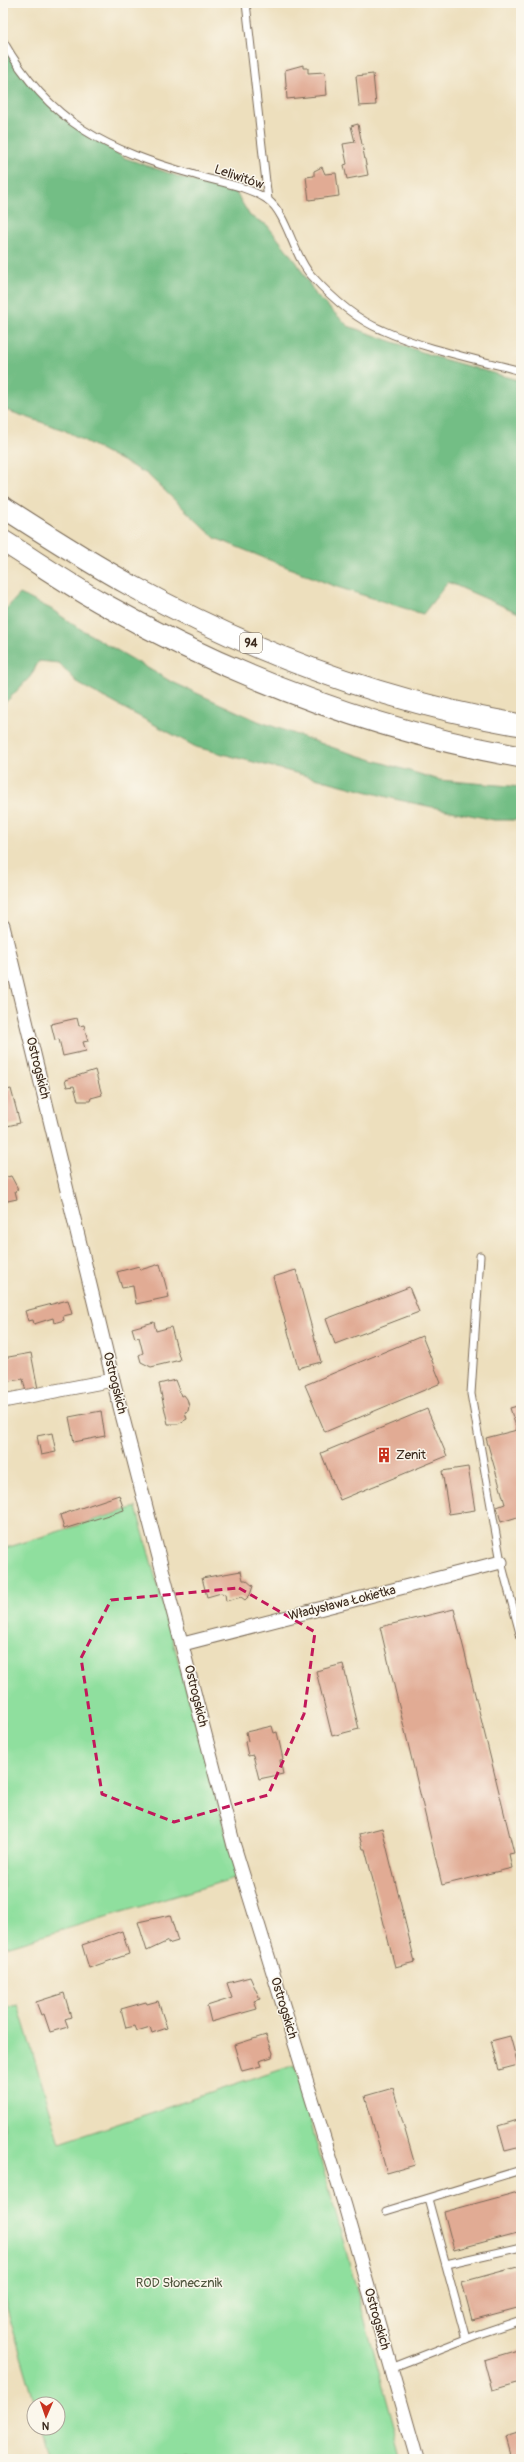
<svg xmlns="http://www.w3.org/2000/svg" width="524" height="2462" font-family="Pangolin,sans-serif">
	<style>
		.green { fill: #8fdf9e; stroke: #65845e }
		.forest { fill: #73be85; stroke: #577452 }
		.building { fill: #e1ab94 }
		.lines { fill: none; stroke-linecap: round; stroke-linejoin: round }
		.service-casing { stroke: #796956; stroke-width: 9 }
		.minor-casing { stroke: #796956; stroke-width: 15 }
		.primary-casing { stroke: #796956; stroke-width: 23 }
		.service { stroke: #fff; stroke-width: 7 }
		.minor { stroke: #fff; stroke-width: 13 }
		.primary { stroke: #fff; stroke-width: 21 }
		.marked { fill: none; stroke: #c2185b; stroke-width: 3; stroke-dasharray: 8 5; stroke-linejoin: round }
		.labels { text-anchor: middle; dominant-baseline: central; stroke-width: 3; stroke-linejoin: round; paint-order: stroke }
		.shield { fill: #fbf7ec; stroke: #75685c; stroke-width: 1 }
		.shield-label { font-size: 12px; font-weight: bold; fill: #3b2a1e }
		.street-label { font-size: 13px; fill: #3b2a1e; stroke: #fbf7ec }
		.poi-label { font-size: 13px; fill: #3b2a1e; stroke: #fbf7ec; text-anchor: start }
		.park-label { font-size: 13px; fill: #50573e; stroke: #fbf7ec }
	</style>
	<rect width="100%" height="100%" fill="#fbf7ec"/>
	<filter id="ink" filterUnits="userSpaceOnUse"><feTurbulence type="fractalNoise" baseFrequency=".025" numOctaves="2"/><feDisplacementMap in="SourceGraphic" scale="8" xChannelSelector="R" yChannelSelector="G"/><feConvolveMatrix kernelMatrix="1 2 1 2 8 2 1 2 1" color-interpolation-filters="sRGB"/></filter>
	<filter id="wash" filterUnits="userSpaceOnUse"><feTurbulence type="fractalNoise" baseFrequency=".012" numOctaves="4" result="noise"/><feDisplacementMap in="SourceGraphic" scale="16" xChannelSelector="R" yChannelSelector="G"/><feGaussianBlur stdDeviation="0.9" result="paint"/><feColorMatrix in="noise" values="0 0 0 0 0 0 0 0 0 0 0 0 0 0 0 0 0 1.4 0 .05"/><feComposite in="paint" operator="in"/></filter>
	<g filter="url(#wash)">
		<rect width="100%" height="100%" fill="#eddfbd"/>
		<!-- green -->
		<g class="green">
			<path d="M136,1507L238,1877L3,1948V1549Z"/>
			<path d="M18,2005L60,2143L295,2065L403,2459H50L41,2428H58V2404H35L3,2295V2008Z"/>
		</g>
		<!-- forest -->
		<g class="forest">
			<path d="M3,39L38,90L88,135L125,158L183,178L235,191L250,216L267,225L297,263L316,295L348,326L439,358L521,381V614L448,582L423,614L334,586L215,538L147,474L64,430L3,409Z"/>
			<path d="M20,594L51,609L77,627L170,681L258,721L337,749L439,780L521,787V820H494L399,800L196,747L79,684L59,663L39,661L30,677L3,705V608L6,609Z"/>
		</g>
		<g id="blocks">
			<!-- building -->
			<g class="building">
				<path d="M303,65V68H308V73L325,72L327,95L287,99L285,70Z"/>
				<path d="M373,74L376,105L359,106L356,76Z"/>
				<path d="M358,124L368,175L347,179L344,165L347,164L343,144L355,142L351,126Z"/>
				<path d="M322,167L325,174L336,173L339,196L309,200L306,177L314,176V171Z"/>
				<path d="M77,1018L79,1026L84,1025L88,1041L83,1042L86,1051L63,1056L59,1039L55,1040L51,1024Z"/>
				<path d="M95,1070L102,1095L91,1098L90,1101H78L74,1086L67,1087L65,1080Z"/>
				<path d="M11,1089L20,1123L3,1127V1091Z"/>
				<path d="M11,1176L18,1189L15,1191L17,1199L3,1202V1178Z"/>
				<path d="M160,1264L169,1297L136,1304L133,1286L122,1288L117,1272L139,1266L140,1270Z"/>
				<path d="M296,1270L321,1362L298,1368L273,1277Z"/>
				<path d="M409,1287L419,1312L335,1344L326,1319Z"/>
				<path d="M68,1300L72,1314L63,1316L64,1320L54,1323L53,1318L34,1324L33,1320L28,1321L25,1311Z"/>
				<path d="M154,1322L156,1331L171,1327L180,1360L151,1367L141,1362L139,1355L143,1353L139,1337L135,1338L132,1328Z"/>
				<path d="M422,1336L441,1383L325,1432L305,1385Z"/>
				<path d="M31,1353L38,1389L26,1392L23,1379L3,1382V1358Z"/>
				<path d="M175,1380L181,1396L184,1395L187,1399L189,1406L188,1411L185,1412L187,1419L178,1424H168L159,1384Z"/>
				<path d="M521,1405V1516L501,1522L497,1507L505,1504L486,1438L517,1430L510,1408Z"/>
				<path d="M427,1409L447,1456L340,1500L321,1453Z"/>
				<path d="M101,1411L105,1436L74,1442L69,1417Z"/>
				<path d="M52,1433L56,1452L41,1455L37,1436Z"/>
				<path d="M468,1467L475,1510L449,1514L442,1471Z"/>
				<path d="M119,1495L124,1510L64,1529L60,1515Z"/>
				<path d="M241,1571L243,1580H246L253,1586L250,1595L245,1600L241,1597L226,1601L225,1594L221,1593L207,1597L202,1578Z"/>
				<path d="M454,1609L514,1853L509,1854L512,1868L442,1885L380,1627Z"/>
				<path d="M343,1664L359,1729L332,1736L316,1671Z"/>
				<path d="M272,1726L274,1733L277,1732L283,1759L280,1760L283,1774L259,1779L253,1755L248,1756L245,1742L248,1741L246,1732Z"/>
				<path d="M382,1828L415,1962L395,1967L365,1849H363L359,1834Z"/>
				<path d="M170,1915L178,1941L168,1944V1941L147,1951L138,1922Z"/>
				<path d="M122,1931L129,1954L89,1968L82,1945Z"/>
				<path d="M250,1977L260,1999L254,2001L257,2009L211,2022L207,2006L232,1998L227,1983Z"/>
				<path d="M64,1993L71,2017L65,2019L68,2027L50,2032L44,2014L41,2015L36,2002Z"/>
				<path d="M158,2001L167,2028L152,2033L150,2027L137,2031L135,2026L126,2028L121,2009L146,2002L147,2004Z"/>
				<path d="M266,2035L273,2053L272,2057L259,2061L261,2066L242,2071L234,2045Z"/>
				<path d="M510,2036L518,2065L499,2070L491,2041Z"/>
				<path d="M393,2088L415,2165L387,2173L365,2096Z"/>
				<path d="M521,2119V2147L505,2151L498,2126Z"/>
				<path d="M518,2192L521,2201V2232L454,2250L444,2212Z"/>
				<path d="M521,2266V2307L472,2320L462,2282Z"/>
				<path d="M521,2349V2382L492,2390L484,2360Z"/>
				<path d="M521,2432V2459H511L505,2437Z"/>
			</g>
		</g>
	</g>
	<g filter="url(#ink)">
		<use href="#blocks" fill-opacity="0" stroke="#796956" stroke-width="1"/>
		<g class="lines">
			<defs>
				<g id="service">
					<path d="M246,3L268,200"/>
					<path d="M3,41C50,124 107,150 195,175C217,182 249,186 268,200C287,214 294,257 311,275C331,297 355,319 382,330C424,349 476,359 521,371"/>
					<path d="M480,1256L471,1394L501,1562L521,1637"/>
					<path d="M428,2199L466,2339"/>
					<path d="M386,2211L521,2170"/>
					<path d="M446,2264L521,2247"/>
					<path d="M391,2368L476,2335L521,2320"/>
				</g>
				<g id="minor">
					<path d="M3,926L113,1380L234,1846L345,2206L417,2459"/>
					<path d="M3,1401L113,1380"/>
					<path d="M183,1644L501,1562"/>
				</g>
				<g id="primary">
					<path d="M3,507C45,534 88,562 132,586C252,652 385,702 521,725"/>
					<path d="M3,541C35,561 67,583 100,602C233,677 371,730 521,757"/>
				</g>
			</defs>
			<!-- service casing -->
			<use href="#service" class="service-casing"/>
			<!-- minor casing -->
			<use href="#minor" class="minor-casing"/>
			<!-- primary casing -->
			<use href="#primary" class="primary-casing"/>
			<!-- service -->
			<use href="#service" class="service"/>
			<!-- minor -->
			<use href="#minor" class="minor"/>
			<!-- primary -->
			<use href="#primary" class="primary"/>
		</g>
	</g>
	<!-- marked area -->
	<path class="marked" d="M239,1588L315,1632L304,1714L268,1795L174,1822L102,1794L81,1658L111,1600Z"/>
	<!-- icons -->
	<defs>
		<symbol id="building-bare" viewBox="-9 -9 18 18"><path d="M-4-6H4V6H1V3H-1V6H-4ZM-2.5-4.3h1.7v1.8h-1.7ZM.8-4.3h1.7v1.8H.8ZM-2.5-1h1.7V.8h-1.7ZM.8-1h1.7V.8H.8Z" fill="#c8321e" stroke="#fbf7ec" stroke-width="2.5" paint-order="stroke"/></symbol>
	</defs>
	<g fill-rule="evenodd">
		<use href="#building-bare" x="373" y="1444" width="22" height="22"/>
	</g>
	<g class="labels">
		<!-- shield labels -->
		<rect class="shield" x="240" y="633" width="22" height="20" rx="3"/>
		<g class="shield-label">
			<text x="251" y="643">94</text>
		</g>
		<!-- street labels -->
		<g class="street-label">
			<text transform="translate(239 177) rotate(19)">Leliwitów</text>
			<text transform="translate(38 1068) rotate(76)">Ostrogskich</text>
			<text transform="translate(115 1383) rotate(76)">Ostrogskich</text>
			<text transform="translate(342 1603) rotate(-14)">Władysława Łokietka</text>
			<text transform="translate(196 1696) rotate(76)">Ostrogskich</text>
			<text transform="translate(284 2008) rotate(73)">Ostrogskich</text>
			<text transform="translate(377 2319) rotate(74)">Ostrogskich</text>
		</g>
		<!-- poi labels -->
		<g class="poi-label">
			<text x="396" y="1455">Zenit</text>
		</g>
		<!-- park labels -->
		<g class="park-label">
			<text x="179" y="2283">ROD Słonecznik</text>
		</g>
	</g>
	<!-- margin -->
	<rect width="524" height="2462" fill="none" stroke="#fbf7ec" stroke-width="16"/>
	<!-- north arrow -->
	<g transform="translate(46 2416) rotate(182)"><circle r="19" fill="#fbf7ec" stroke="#aea59a"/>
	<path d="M0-3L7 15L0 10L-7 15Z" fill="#c8321e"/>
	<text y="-6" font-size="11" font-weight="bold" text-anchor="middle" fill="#3b2a1e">N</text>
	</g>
</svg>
